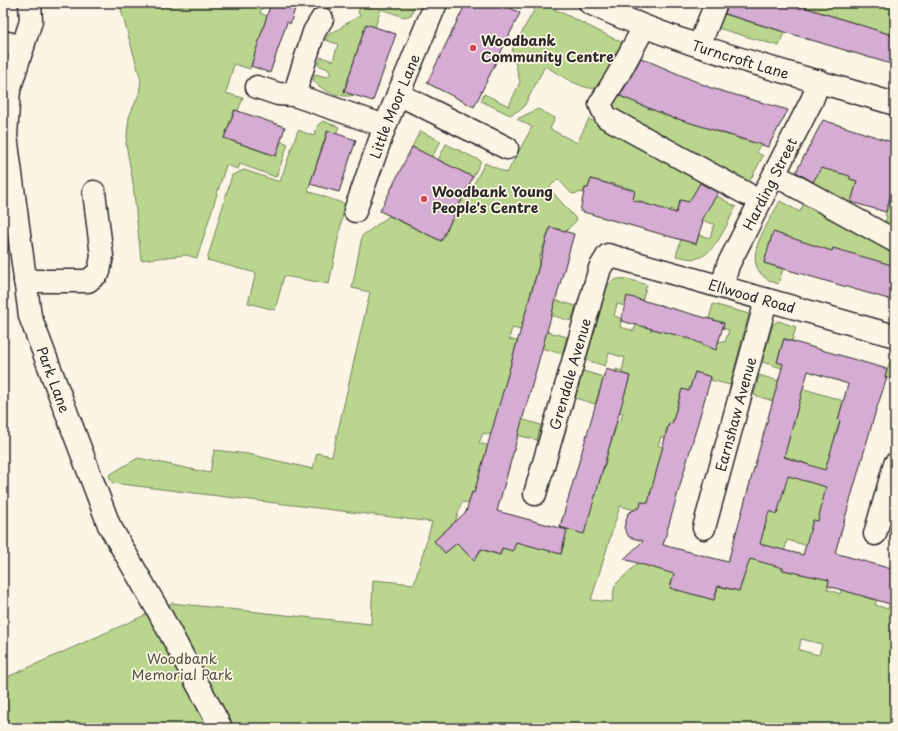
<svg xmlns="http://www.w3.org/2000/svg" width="898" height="731" font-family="'Playpen Sans',sans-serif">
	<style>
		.green { fill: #bad68e; stroke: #72805c; fill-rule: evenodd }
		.building { fill: #d5acd2; stroke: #2b2b2b; fill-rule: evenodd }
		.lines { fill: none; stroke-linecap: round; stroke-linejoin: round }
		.minor-casing { stroke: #2b2b2b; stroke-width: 25 }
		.minor { stroke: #fcf5e5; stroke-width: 22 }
		.poi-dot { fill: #d1495b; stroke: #fcf5e5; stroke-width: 1.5 }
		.labels { text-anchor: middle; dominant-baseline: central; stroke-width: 3.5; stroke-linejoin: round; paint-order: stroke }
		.poi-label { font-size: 14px; font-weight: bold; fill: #2b2b2b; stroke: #fcf5e5; text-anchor: start }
		.street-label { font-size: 14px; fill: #2b2b2b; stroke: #fcf5e5 }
		.park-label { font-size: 14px; fill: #4f5644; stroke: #fcf5e5 }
	</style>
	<rect width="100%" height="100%" fill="#fcf5e5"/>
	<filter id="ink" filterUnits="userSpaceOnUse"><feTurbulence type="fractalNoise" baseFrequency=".025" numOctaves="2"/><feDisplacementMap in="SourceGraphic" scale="8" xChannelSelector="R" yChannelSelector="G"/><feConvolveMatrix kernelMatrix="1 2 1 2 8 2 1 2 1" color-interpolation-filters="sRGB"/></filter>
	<g filter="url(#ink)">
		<!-- green -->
		<g class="green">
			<path d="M119,3H215L244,8L245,3H263L260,13L267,16L250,69L234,64L226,93L243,98L238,111L234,110L224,138L275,156L281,141L288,144L276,177L240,164L238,169L226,165L197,258L186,255L141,260L133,183L126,144L129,117L139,94L141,80Z"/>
			<path d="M354,3H415L411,15L404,17L381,9L375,27L366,24L344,91L354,95C341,99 321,91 313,80L315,74L326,77L331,74L328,69L318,65L321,57L333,61L338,44L325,40L329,34L341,28L342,26L360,16L358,12L361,5Z"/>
			<path d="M538,3H542L627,45C621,54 609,80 602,86C590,96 557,73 545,66L523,108L510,115L481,101L484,94L509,106L520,82L512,50Z"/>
			<path d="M806,3H895V36L863,27L854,53L846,51L855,23L818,12L809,40L806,39L810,9L805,7Z"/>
			<path d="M717,12L784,32L779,46L711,26Z"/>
			<path d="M632,86L638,97L636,103L650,109L656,96L668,114L667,116L675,119L680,106L688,122L697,125L699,123L718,120L715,131L730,136L734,125L742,127L738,139L761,144L756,152L763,156L746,188L610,108L617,95L626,99Z"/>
			<path d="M538,109L555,118L550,129L577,143L589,119L703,174L699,185L736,207C727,223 717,252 698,258C691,260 683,257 676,256L681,239L696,244L699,235L710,238L714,224L687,216L691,203L680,200L676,213L671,209L669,211L641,203L640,200L638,202L633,200L635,190L611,183L608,193L607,183L591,179L588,188H585L584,192L572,194L558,179L549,188L577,220L566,231L550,227L539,259L540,261L532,289L530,291L531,293L523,323L521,324L522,326L521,330L512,328L509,339L517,341L492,435L483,433L479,443L489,446L483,462L475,493L472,492L469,503L462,502L455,522L434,541L445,553L457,543L474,561L485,544H487L485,551L500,555L502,548L516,541L521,543L522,545L524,543L561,554L564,544L557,542L560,529L563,527L561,521L562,519L574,523L597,494L596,492L606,461L605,459L616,428L615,426L616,421L620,422L623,413L619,412L607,392L600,390L595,404L575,398L583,371L628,384L630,376L615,371L616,369L622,371L625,358L609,353L605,366L586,360L607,287C617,272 633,281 647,285L642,300L625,306L617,304L614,316L621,318L620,327L634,331L636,324L650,328L651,331L654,329L684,337L685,340L687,338L717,346L719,341L725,342L729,330L723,328L724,323L709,319L713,304L749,314L730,385L711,380V377L695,372L689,391L682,389L672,424L669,423L666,430L665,438L661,437L658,445L665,448L652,493L650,492L649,495L651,496L649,504L642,502L639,511L620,506L591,600L612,602L615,585L643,558L663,544L674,574L670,588L679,591L682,588L714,600L718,586L739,591L743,580L729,556L766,528L764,525L768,511L777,514L780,503L779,473L807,464L784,456L792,425L795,424L773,401L754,395L759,375L860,406L842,405L838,420L847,423L824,502L821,504L823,506L812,547L787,540L780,569L801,574L817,572L830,578L827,589L840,594L844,581L864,597L874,600L877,590L879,591L875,605L888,609L892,595H895V728H3V679L172,603L371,624L373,580L414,584L432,522L112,483L109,475L138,458L210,473L214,450L248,454L313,469L317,453L332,456L370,292L352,288L362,236L389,216L441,241L468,188L471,189L485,163L507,173L532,127L517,119ZM801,639L822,644L819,655L799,650Z"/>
			<path d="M323,121L339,127L336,134L327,131L308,191L345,204L329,284L284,276L275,310L248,303L256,273L207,260L232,175L244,170L280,182L298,130L314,136L318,125Z"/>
			<path d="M420,131L441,141L432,157L412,147Z"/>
			<path d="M446,144L481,161L473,177L438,160Z"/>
			<path d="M805,155C819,159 827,170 841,174L845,158L855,161L850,179L857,181L858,178L895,174V236L883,229L887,216L885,215L891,193L856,186L849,210L809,188L815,178L798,169Z"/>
			<path d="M806,198L895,246V275L848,253L833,248L824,278L789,245L791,238L773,232L764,263L783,269L778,284C733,269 766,228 780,201L800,212Z"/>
			<path d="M555,300L576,306L571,321L551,315Z"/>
			<path d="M778,321L796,327L792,341L784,338L777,362L799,369L782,368L762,362L773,324Z"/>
			<path d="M546,331L567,337L562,354L541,348Z"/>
			<path d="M892,354L895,355V380L885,377Z"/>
			<path d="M521,419L541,425L537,440L517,435Z"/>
		</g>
		<!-- building -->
		<g class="building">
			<path d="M271,3H297L290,24L287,22L270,73L251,66Z"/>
			<path d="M466,3H501L520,13L474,107L427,83Z"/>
			<path d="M728,3H806L805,7L810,9L895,36V51L891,64L725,14Z"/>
			<path d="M366,24L396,34L373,101L344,92Z"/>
			<path d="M641,58L711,88L788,110L768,147L675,118V119L620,96Z"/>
			<path d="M235,110L285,127L276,156L224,138Z"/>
			<path d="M823,120L895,143V181L886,212L851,202L857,181L850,179V176L821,168L813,182L796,172Z"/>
			<path d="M328,131L356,140L339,192L310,184Z"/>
			<path d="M412,147L473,177L441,241L380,211Z"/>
			<path d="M591,179L635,191L633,200L676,213L680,200L689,202L700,183L718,193L701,220L703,221L696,244L580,211L585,188H588Z"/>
			<path d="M550,227L574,234L497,511L567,530L561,554L516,542L513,551L502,548L500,555L481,549L474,561L457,543L445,553L434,541L466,512L472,492L474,493Z"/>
			<path d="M773,232L832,251L833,248L895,266V301L764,263Z"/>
			<path d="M627,296L724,323L716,350L688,338L621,321Z"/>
			<path d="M784,339L887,369L885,377L887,378L876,410L835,553L895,570V595H892L890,604L828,586L829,580L783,570V568L750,559L739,591L718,586L714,600L670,588L674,574L624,559L643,541L629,537L624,528L628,513L640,507L641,502L648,503L669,423L672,424L682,389L689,391L695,372L711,377L663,545L728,562L783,364L777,362ZM808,371L848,384L838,420L840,421L825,470L784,457ZM788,476L826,487L818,521L813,520L803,555L760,544L769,511L777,514Z"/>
			<path d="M606,369L630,376L584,534L560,527Z"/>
		</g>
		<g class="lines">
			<defs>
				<g id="minor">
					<path id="s1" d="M30,3L31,21L9,90L6,136L30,316L109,525L159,612L221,728"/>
					<path id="s2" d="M590,3C687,49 793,73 895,104"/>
					<path d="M644,27L618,75L600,104L606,117L747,194"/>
					<path d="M3,42L23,47"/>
					<path d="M699,46L716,3"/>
					<path d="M257,87L278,94L294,95L385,126"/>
					<path d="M398,94L507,148"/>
					<path d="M294,95L314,32L322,19"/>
					<path d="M786,181L895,241"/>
					<path id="s3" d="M355,211L385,126L436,3"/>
					<path d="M25,281H88L99,272L102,256L94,192"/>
					<path id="s4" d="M722,287L728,265L812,100L819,81"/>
					<path id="s5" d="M535,494L600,268L608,255L895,336"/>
					<path id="s6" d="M704,528L766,301"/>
					<path d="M875,534L895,464"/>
				</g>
			</defs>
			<!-- minor casing -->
			<use href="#minor" class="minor-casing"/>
			<!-- minor -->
			<use href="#minor" class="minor"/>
		</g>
	</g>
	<!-- markers -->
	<g class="poi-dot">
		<circle cx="473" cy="48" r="4"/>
		<circle cx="424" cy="199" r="4"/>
	</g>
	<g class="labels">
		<!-- poi labels -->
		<g class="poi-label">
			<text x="481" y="40">Woodbank<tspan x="481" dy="16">Community Centre</tspan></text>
			<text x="432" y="191">Woodbank Young<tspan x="432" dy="16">People's Centre</tspan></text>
		</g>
		<!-- street labels -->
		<g class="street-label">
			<text stroke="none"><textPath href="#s2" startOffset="161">Turncroft Lane</textPath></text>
			<text stroke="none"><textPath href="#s3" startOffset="112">Little Moor Lane</textPath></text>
			<text stroke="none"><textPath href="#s4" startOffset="114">Harding Street</textPath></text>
			<text stroke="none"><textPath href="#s5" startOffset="400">Ellwood Road</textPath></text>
			<text stroke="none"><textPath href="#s5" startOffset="125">Grendale Avenue</textPath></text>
			<text stroke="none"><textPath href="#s1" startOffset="386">Park Lane</textPath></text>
			<text stroke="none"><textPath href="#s6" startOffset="118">Earnshaw Avenue</textPath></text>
		</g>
		<!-- park labels -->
		<g class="park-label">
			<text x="182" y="658">Woodbank<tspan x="182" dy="16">Memorial Park</tspan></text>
		</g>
	</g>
	<!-- margin -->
	<rect width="898" height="731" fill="none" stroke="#fcf5e5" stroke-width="16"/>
	<rect x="8" y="8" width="882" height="715" fill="none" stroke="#2b2b2b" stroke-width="1.5" filter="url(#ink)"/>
</svg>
